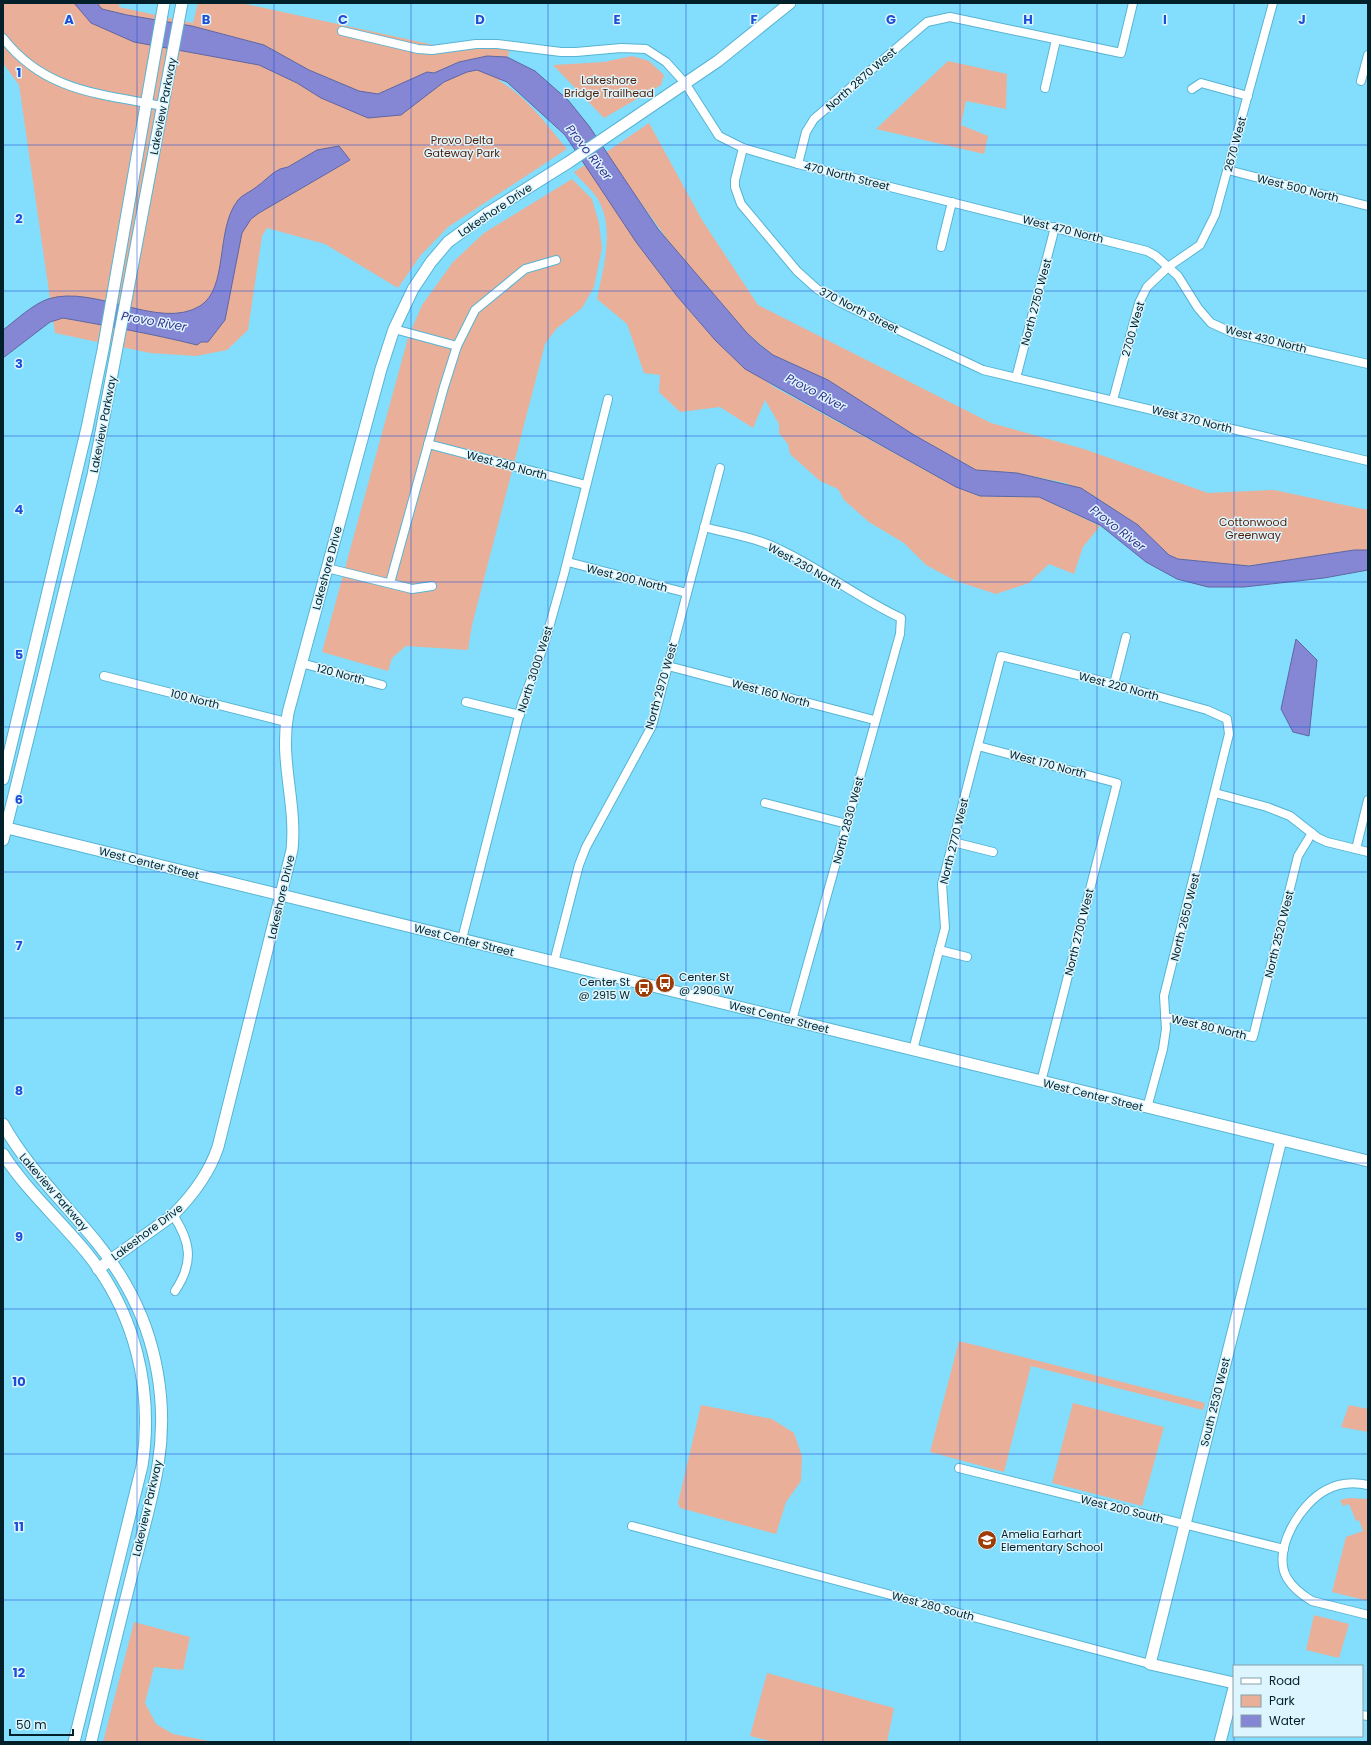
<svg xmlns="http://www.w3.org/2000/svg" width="1371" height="1745" font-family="Poppins,sans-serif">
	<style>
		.green { fill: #e9af98 }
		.water { fill: #8586d4; stroke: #5e67a1 }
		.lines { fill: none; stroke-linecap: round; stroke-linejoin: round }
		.street-casing { stroke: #58b4d2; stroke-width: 10 }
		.secondary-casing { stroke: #58b4d2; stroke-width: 13 }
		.street { stroke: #fff; stroke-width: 8 }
		.secondary { stroke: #fff; stroke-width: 11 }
		.grid { fill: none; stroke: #1d4ed8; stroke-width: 1; stroke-opacity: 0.55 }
		.labels { text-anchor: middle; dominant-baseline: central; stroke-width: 3; stroke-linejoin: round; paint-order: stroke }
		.street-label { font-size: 11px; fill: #022029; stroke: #dcf5fe }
		.park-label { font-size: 11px; fill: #531d04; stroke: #dcf5fe }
		.poi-label { font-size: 11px; fill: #022029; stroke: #dcf5fe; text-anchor: start }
		.water-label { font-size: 12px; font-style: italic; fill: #392e89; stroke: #dcf5fe }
		.grid-label { font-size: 13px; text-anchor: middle; font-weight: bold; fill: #1d4ed8; stroke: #dcf5fe; stroke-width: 3; stroke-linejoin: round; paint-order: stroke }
	</style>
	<rect width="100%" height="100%" fill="#83defd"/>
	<!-- green -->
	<g class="green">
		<path d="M3,3H119V7L193,23L198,3H241L457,50L474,47L510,48L503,80H498C527,97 546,124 567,149L448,227L420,256L398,288L325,244L267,228L262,236L248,330L227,350L196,356L150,353L55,333L19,85L3,63Z"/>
		<path d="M632,56L649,61L664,75L661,85L604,118L553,65L604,62Z"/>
		<path d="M948,61L1007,74L1006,109L966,101L961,125L988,136L984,154L876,129Z"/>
		<path d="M649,123L702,220L758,305L991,423L1084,449L1208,493L1274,490L1368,510V550H1354L1249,566L1178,559L1169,555L1138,525L1094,496L1066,483L1017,473L976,470L914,435L828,380L773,355L747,333L672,246L605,153Z"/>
		<path d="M585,165L677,296L715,340L729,353L774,387L956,487L980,496L1039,497L1100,526L1083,547L1074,574L1049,564L1029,583L996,594L956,581L926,565L904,543L869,522L844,500L838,489L820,481L790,454L788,444L779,433V424L765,400L753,428L720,407L680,412L659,392L660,375L644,373L627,324L597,299C603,268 614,234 600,203C595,192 582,182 574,172Z"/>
		<path d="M572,179L592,199L599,223L602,248L594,287L582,308L556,329L545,344L472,625L468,650L406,646L392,658L388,671L322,652L408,338L422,305L453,262L484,233Z"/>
		<path d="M959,1341L1205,1403L1203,1410L1031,1366L1004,1472L930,1452Z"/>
		<path d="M1073,1403L1164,1427L1142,1506L1052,1483Z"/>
		<path d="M701,1405L772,1419L794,1433L802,1456L801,1481L786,1502L776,1534L680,1508L678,1503Z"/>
		<path d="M1349,1405L1368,1409V1432L1341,1427Z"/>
		<path d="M1349,1498L1368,1499V1601L1332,1592L1346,1537L1363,1531L1359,1520L1356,1521L1349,1504L1343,1506L1340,1500Z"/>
		<path d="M1314,1615L1349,1624L1339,1658L1306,1650Z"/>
		<path d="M134,1622L190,1637L183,1670L154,1667L145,1703L156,1724L173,1734L214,1742H103Z"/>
		<path d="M767,1673L894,1708L887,1742H774L750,1736Z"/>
	</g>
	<!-- water -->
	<g class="water">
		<path d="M74,3H97L102,9L127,15L192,26L264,45L309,70L359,91L378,94L427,72L434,73L459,62L487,56L507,57L535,71L568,100L589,126L658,229L747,333L760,345L773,355L828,380L914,435L976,470L1017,473L1081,488L1138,525L1169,555L1178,559L1249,566L1354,550H1368V570L1324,578L1244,587H1208L1177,579L1146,562L1100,525L1039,497L980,496L956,487L745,369L715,340L677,296L636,242L565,135L507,82L477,70L467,72L444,82L401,115L368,118L321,98L297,83L259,65L134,42L91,23Z"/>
		<path d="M339,146L350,160L259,213L251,219L242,233L225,320L208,342H201L197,345C153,334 108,326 63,318L50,322L3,358V330C15,321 33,304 48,299C95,284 159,331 200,306C229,288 215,229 238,200C242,195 250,192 255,188C264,182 270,174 280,169L288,167L317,150Z"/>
		<path d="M1296,639L1317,660L1309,736L1293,732L1281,709Z"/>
	</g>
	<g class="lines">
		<defs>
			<g id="street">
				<path d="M342,31L418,49L432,50L476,44H497L561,52H576L621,48L646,49L666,62L685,83L719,136L743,148L798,164L1147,251L1156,256L1178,276L1198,308L1211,323L1233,333L1368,364"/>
				<path d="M3,38C45,92 101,94 163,106"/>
				<path d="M1361,81L1368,55"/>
				<path d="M1045,88L1056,40"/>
				<path d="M1192,89L1201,83L1248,96"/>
				<path d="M743,148L735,180V187L741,204L797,271L817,289L841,303L983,370L1368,461"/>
				<path d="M798,164L806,132L814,119L927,22L950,17L1121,53L1133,3"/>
				<path d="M1228,170L1368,206"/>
				<path d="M941,247L952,202"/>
				<path d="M394,329L457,346"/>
				<path d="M1016,378L1055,227"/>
				<path d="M1113,400L1139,303L1147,287L1168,267L1200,245L1215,215L1273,3"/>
				<path d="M428,444L586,485"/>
				<path d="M704,527C730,534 759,538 783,551C824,571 860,599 901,618L900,634L792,1020"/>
				<path d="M568,562L687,593"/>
				<path d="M327,568L412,589L432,586"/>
				<path d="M390,583L444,387L457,346L475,310L525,269L556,260"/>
				<path d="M301,663L382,685"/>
				<path d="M668,666L874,720"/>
				<path d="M104,676L286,722"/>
				<path d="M1114,684L1126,637"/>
				<path d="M466,702L520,715"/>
				<path d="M978,746L1117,783L1041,1082"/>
				<path d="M1215,793L1267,807L1290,816L1318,838L1327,842L1368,852"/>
				<path d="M765,803L847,824"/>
				<path d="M953,842L993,852"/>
				<path d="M1356,849L1368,800"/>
				<path d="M462,939L522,704L545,642L564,574L608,399"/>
				<path d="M939,950L967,957"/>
				<path d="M554,962L579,865L586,847L652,726L720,468"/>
				<path d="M1165,1017L1253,1037L1298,856L1312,833"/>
				<path d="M913,1050L945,928L942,884L1001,656L1114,684L1207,710L1227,719L1229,734L1164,996L1166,1029L1163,1049L1147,1108"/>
				<path d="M173,1215C191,1242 194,1263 175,1291"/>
				<path d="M959,1468L1284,1549"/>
				<path d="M1368,1485C1354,1482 1339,1483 1326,1490C1301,1503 1271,1550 1287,1578C1293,1588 1302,1595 1312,1601L1368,1615"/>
				<path d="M632,1526L1150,1664"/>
				<path d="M1362,1715L1368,1716"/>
			</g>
			<g id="secondary">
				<path d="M3,779L87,428L103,350L164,3"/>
				<path d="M3,827L1368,1161"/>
				<path d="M3,840L93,475L182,3"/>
				<path d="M3,1124C36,1184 93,1226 126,1285C157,1339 168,1404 158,1465C152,1502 141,1538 132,1574C118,1630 104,1686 91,1742"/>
				<path d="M3,1154C26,1190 59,1219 86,1252C135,1312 154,1390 142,1466L74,1742"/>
				<path d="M98,1269L173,1215C193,1195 209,1174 218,1147L292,850C297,803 279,761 288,713L381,369L394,329L413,289L431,262L448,242L486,214L569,162L718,61L790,3"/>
				<path d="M1234,1683L1150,1664L1281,1140"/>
				<path d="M1220,1742L1234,1688"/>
			</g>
		</defs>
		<!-- street casing -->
		<use href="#street" class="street-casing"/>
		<!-- secondary casing -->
		<use href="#secondary" class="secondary-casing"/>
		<!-- street -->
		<use href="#street" class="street"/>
		<!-- secondary -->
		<use href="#secondary" class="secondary"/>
	</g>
	<!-- grid -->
	<path class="grid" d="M137,3V1742M274,3V1742M411,3V1742M548,3V1742M686,3V1742M823,3V1742M960,3V1742M1097,3V1742M1234,3V1742M3,145H1368M3,291H1368M3,436H1368M3,582H1368M3,727H1368M3,872H1368M3,1018H1368M3,1163H1368M3,1309H1368M3,1454H1368M3,1600H1368"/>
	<!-- icons -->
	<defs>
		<symbol id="bus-disc" viewBox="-11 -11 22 22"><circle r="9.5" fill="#9f3c05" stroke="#dcf5fe"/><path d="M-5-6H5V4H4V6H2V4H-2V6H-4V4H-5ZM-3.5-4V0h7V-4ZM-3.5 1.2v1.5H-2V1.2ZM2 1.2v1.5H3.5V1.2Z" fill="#fff"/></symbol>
		<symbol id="school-disc" viewBox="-11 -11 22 22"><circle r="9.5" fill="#9f3c05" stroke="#dcf5fe"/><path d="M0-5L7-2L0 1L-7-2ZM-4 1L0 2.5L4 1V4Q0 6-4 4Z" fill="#fff"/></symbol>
	</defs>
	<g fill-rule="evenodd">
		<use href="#bus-disc" x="654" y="972" width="22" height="22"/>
		<use href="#bus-disc" x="633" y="977" width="22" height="22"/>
		<use href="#school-disc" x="976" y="1529" width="22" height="22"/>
	</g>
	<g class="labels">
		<!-- street labels -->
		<g class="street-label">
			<text transform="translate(861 79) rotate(-41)">North 2870 West</text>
			<text transform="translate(163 106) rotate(-79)">Lakeview Parkway</text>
			<text transform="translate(1235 144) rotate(-75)">2670 West</text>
			<text transform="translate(847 176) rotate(14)">470 North Street</text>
			<text transform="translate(1298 188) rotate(14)">West 500 North</text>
			<text transform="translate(495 210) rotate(-34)">Lakeshore Drive</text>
			<text transform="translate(1063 229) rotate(14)">West 470 North</text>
			<text transform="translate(1036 302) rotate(-75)">North 2750 West</text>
			<text transform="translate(859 310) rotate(27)">370 North Street</text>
			<text transform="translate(1133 329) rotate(-74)">2700 West</text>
			<text transform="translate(1266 339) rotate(14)">West 430 North</text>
			<text transform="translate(1192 419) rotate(14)">West 370 North</text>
			<text transform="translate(103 424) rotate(-79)">Lakeview Parkway</text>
			<text transform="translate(507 465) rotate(15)">West 240 North</text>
			<text transform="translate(805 566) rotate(29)">West 230 North</text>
			<text transform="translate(327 568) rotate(-75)">Lakeshore Drive</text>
			<text transform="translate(627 578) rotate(14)">West 200 North</text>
			<text transform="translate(535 669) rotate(-72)">North 3000 West</text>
			<text transform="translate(341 674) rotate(15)">120 North</text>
			<text transform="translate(661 686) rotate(-74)">North 2970 West</text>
			<text transform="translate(1119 686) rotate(15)">West 220 North</text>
			<text transform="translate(771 693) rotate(15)">West 160 North</text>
			<text transform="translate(195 699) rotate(14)">100 North</text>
			<text transform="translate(1048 764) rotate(15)">West 170 North</text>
			<text transform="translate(848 820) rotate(-75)">North 2830 West</text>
			<text transform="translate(954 841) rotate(-76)">North 2770 West</text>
			<text transform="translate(149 863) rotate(14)">West Center Street</text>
			<text transform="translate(281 897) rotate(-77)">Lakeshore Drive</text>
			<text transform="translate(1185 917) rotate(-76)">North 2650 West</text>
			<text transform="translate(1079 932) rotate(-76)">North 2700 West</text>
			<text transform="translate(1279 934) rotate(-76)">North 2520 West</text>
			<text transform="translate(464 940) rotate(14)">West Center Street</text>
			<text transform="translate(779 1017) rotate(14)">West Center Street</text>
			<text transform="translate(1209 1027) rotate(13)">West 80 North</text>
			<text transform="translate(1093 1095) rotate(14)">West Center Street</text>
			<text transform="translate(54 1192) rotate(49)">Lakeview Parkway</text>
			<text transform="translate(147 1232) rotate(-37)">Lakeshore Drive</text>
			<text transform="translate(1215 1402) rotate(-76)">South 2530 West</text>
			<text transform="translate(147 1508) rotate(-77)">Lakeview Parkway</text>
			<text transform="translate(1122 1509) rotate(14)">West 200 South</text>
			<text transform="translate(933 1606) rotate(15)">West 280 South</text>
		</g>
		<!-- park labels -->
		<g class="park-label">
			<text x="609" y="80">Lakeshore<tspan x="609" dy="13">Bridge Trailhead</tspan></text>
			<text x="462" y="140">Provo Delta<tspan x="462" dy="13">Gateway Park</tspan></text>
			<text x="1253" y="522">Cottonwood<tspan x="1253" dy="13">Greenway</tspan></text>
		</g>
		<!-- poi labels -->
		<g class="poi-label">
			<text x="679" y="977">Center St<tspan x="679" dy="13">@ 2906 W</tspan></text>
			<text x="630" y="982" text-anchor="end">Center St<tspan x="630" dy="13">@ 2915 W</tspan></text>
			<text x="1001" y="1534">Amelia Earhart<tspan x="1001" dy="13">Elementary School</tspan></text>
		</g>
		<!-- water labels -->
		<g class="water-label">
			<text transform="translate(589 152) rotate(52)">Provo River</text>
			<text transform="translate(154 321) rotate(10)">Provo River</text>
			<text transform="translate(816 392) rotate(28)">Provo River</text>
			<text transform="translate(1118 528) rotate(38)">Provo River</text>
		</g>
	</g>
	<g class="grid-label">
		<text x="69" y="24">A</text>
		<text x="206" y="24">B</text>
		<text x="343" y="24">C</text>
		<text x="480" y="24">D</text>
		<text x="617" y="24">E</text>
		<text x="754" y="24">F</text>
		<text x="891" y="24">G</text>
		<text x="1028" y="24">H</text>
		<text x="1165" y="24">I</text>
		<text x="1302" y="24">J</text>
		<text x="19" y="77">1</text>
		<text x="19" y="223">2</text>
		<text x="19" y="368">3</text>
		<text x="19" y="514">4</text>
		<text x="19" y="659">5</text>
		<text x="19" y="804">6</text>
		<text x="19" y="950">7</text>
		<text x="19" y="1095">8</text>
		<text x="19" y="1241">9</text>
		<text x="19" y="1386">10</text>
		<text x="19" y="1531">11</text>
		<text x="19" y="1677">12</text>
	</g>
	<!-- border -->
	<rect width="1371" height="1745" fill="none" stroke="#022029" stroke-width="8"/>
	<!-- legend -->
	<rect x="1233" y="1665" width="130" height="72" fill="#dcf5fe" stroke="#85a0a9"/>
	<rect x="1241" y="1678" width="20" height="6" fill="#ffffff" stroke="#85a0a9"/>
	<text x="1269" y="1685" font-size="12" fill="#022029">Road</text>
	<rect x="1241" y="1695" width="20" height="12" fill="#e9af98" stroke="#85a0a9"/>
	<text x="1269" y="1705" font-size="12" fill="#022029">Park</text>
	<rect x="1241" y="1715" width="20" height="12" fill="#8586d4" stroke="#85a0a9"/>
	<text x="1269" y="1725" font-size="12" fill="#022029">Water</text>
	<!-- scale -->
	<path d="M10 1729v6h63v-6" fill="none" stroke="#022029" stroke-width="2"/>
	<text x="16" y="1729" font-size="12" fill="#022029" stroke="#dcf5fe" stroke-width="3" paint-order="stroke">50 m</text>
</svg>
